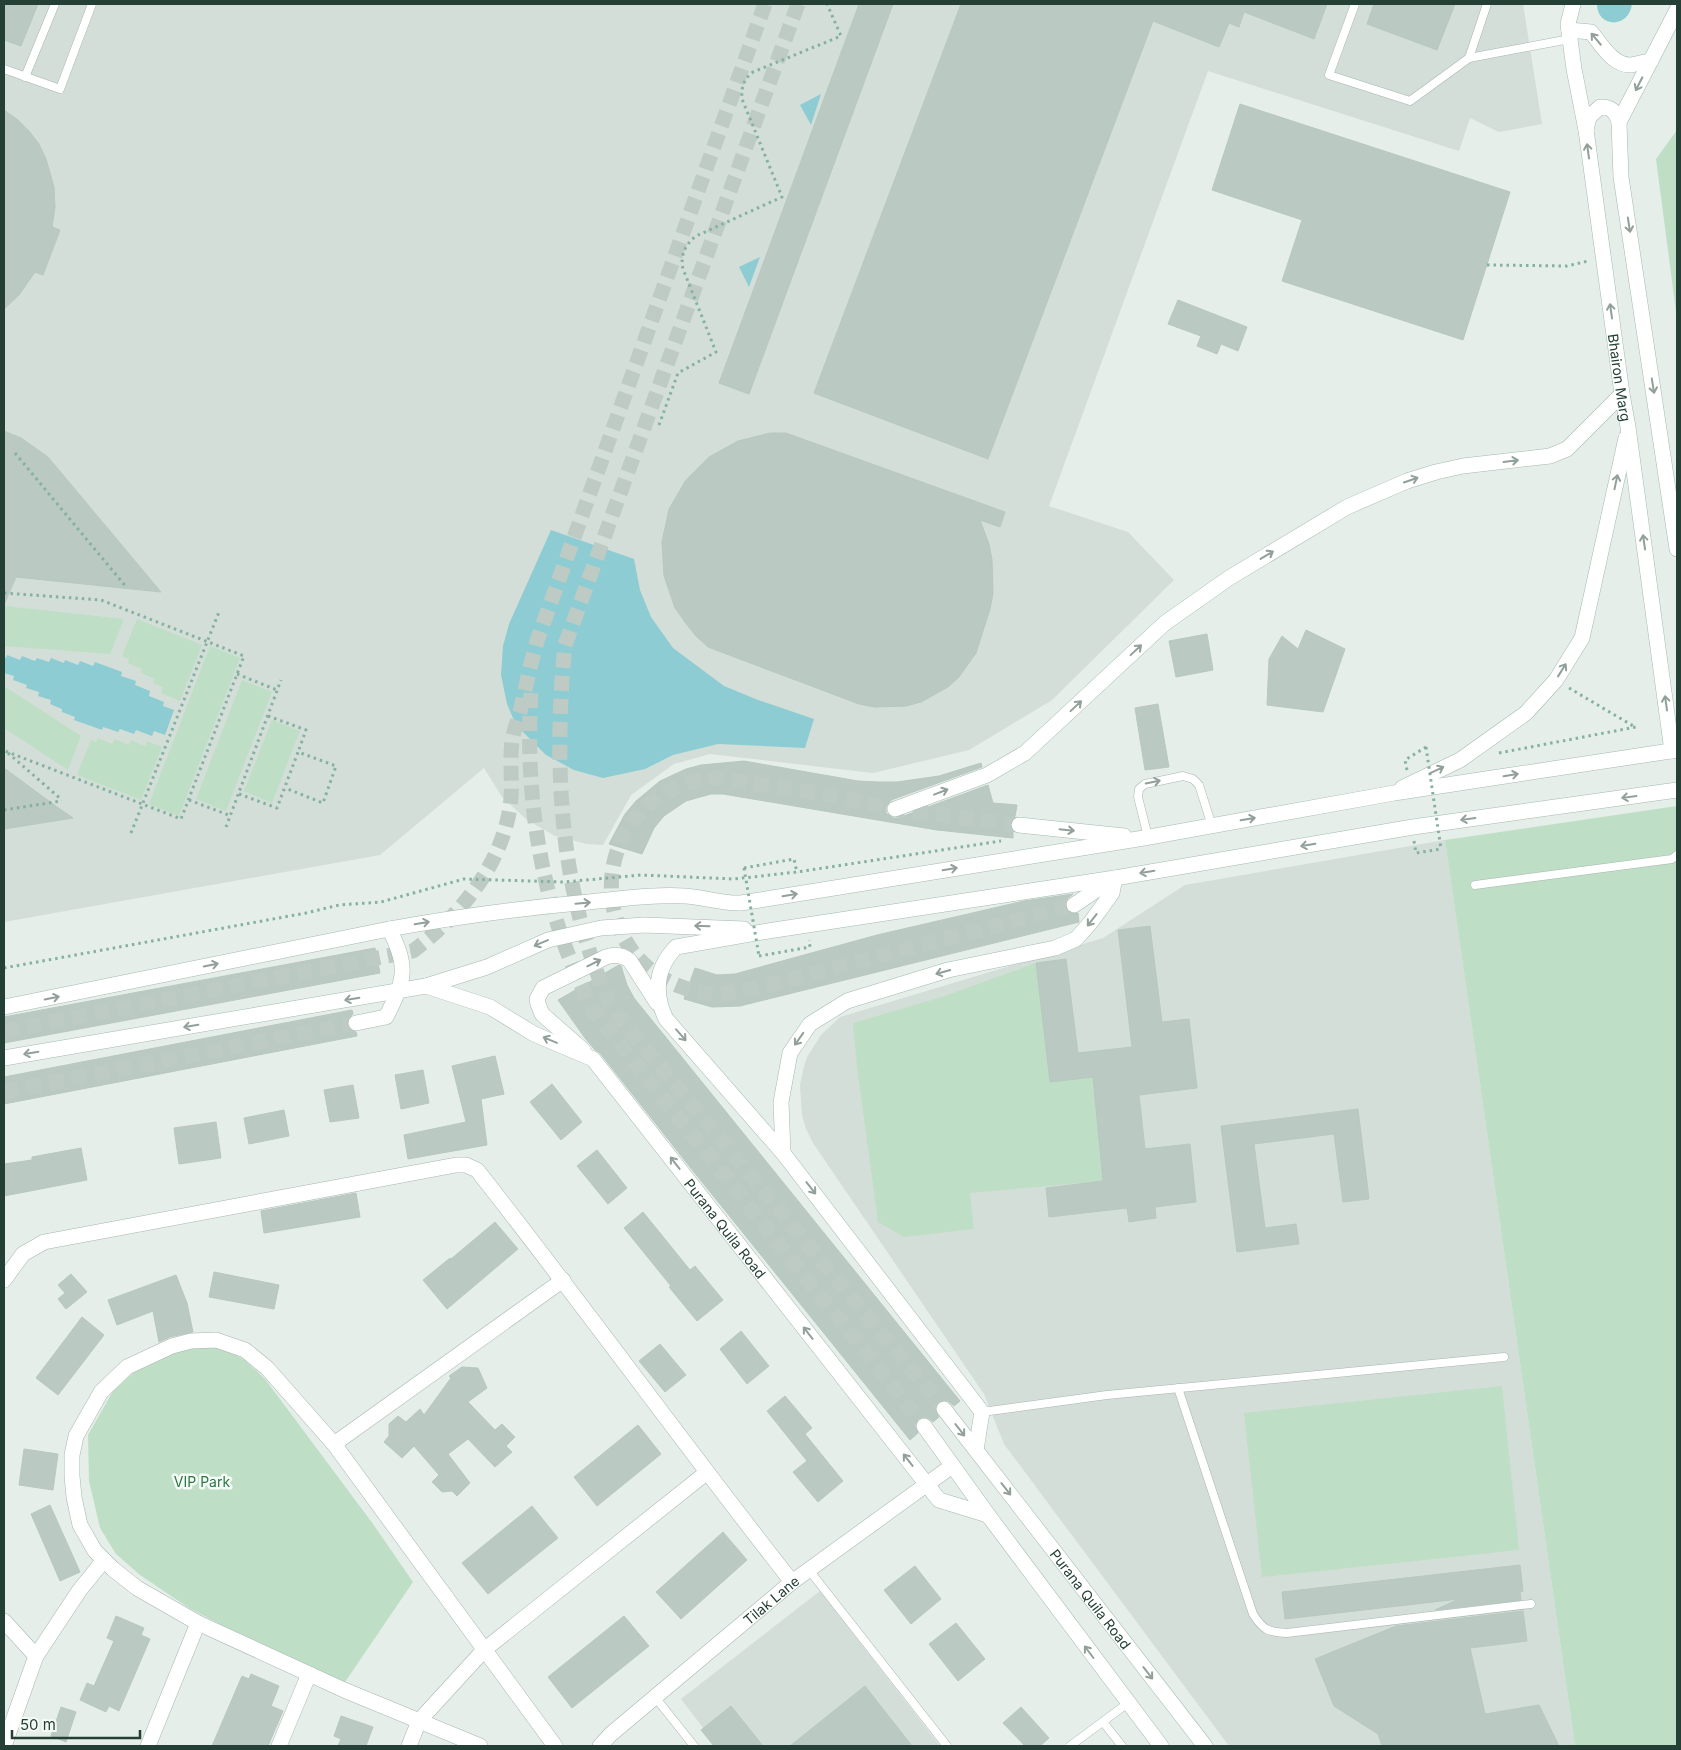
<svg xmlns="http://www.w3.org/2000/svg" width="1681" height="1750" font-family="Inter,sans-serif">
	<style>
		.built { fill: #d3ded8 }
		.green { fill: #bedfc5 }
		.water { fill: #8dccd2 }
		.building { fill: #bac9c2; stroke: #b7c8c0 }
		.lines { fill: none; stroke-linecap: round; stroke-linejoin: round }
		.secondary-tunnel { stroke: #becbc5; stroke-width: 15; stroke-dasharray: 15 8; stroke-linecap: butt }
		.lane-casing { stroke: #a7b6b0; stroke-width: 9 }
		.street-casing { stroke: #a7b6b0; stroke-width: 16 }
		.secondary-casing { stroke: #a3bab0; stroke-width: 16 }
		.path { stroke: #85b1a1; stroke-width: 3; stroke-dasharray: 2.5 4; stroke-linecap: butt }
		.lane { stroke: #fff; stroke-width: 8 }
		.street { stroke: #fff; stroke-width: 15 }
		.secondary { stroke: #fff; stroke-width: 15 }
		.path-bridge { stroke: #85b1a1; stroke-width: 3; stroke-dasharray: 2.5 4; stroke-linecap: butt }
		.oneway { stroke: #92a09a }
		.labels { text-anchor: middle; dominant-baseline: central; stroke-width: 5; stroke-linejoin: round; paint-order: stroke }
		.street-label { font-size: 14px; fill: #244036; stroke: #f5faf7 }
		.park-label { font-size: 14px; fill: #2e7745; stroke: #f5faf7 }
	</style>
	<rect width="100%" height="100%" fill="#e5eee9"/>
	<!-- built -->
	<g class="built">
		<path d="M4,4H1523L1542,124L1499,132L1470,118L1459,151L1208,71L1049,506L1128,532L1174,580L1052,700L969,750L873,773L710,754L674,764L631,795L603,845L587,844L555,836L527,820L502,797L484,768L380,855L4,922Z"/>
		<path d="M1445,840L1575,1746H1229L1004,1444L984,1394L813,1143L806,1129L802,1115L800,1085L803,1070L807,1057L821,1035L840,1017L1103,938L1185,885Z"/>
		<path d="M820,1591L940,1746H717L681,1699Z"/>
	</g>
	<!-- green -->
	<g class="green">
		<path d="M1677,130V319L1656,159Z"/>
		<path d="M5,606L124,619L110,654L4,646Z"/>
		<path d="M137,619L202,645L180,701L161,693L163,687L153,683L154,679L141,673L142,669L128,663L129,659L122,656Z"/>
		<path d="M210,646L240,658L179,816L149,804Z"/>
		<path d="M242,680L272,692L226,811L196,799Z"/>
		<path d="M4,686L81,736L68,770L4,728Z"/>
		<path d="M272,720L300,731L272,803L244,791Z"/>
		<path d="M98,738L112,744L115,739L129,745L131,740L145,746L147,741L162,747L141,800L77,775L91,740L96,742Z"/>
		<path d="M1677,806V1746H1575L1445,840Z"/>
		<path d="M1036,963L1050,1082L1093,1077L1103,1181L970,1193L974,1229L904,1237L878,1222L857,1067L853,1023L942,997Z"/>
		<path d="M205,1338L245,1360L265,1379L373,1524L413,1582L343,1685L293,1663L189,1608L140,1575L116,1554L100,1528L89,1481L88,1435L113,1391L147,1361Z"/>
		<path d="M1502,1386L1519,1550L1262,1577L1244,1413Z"/>
	</g>
	<!-- water -->
	<g class="water">
		<path d="M1597,4H1632C1629,29 1597,28 1597,4Z"/>
		<path d="M821,94L811,125L800,105Z"/>
		<path d="M760,257L749,287L739,267Z"/>
		<path d="M551,530L634,559L640,590L651,617L673,648L724,686L758,700L814,719L805,748L718,744L673,755L645,769L603,778L574,770L546,755L522,731L513,718L507,704L501,675L503,646L509,624Z"/>
		<path d="M7,655L20,660L22,656L35,661L37,658L49,662L51,658L64,663L65,660L78,665L80,661L93,666L95,662L122,672L121,676L136,681L135,685L150,691L149,696L164,702L163,706L174,710L165,735L154,731L152,736L136,730L134,734L120,729L118,732L103,727L102,730L74,720L75,717L62,712V709L50,704L51,700L38,696L39,692L26,688L27,685L13,680L14,676L4,673V657L6,658Z"/>
	</g>
	<!-- building -->
	<g class="building">
		<path d="M4,4H38L21,46L4,40Z"/>
		<path d="M859,4H893L749,394L719,383Z"/>
		<path d="M961,4H1327L1314,39L1244,12L1239,27L1229,23L1219,47L1153,21L988,459L814,393Z"/>
		<path d="M1374,4H1455L1437,50L1367,24Z"/>
		<path d="M1240,104L1510,192L1463,340L1282,281L1302,220L1212,190Z"/>
		<path d="M4,110L18,120L29,131L39,144L46,159L54,187L55,207L52,227L60,230L43,275L35,272L19,295L4,309Z"/>
		<path d="M1178,300L1247,327L1238,351L1221,344L1217,354L1197,346L1201,336L1168,324Z"/>
		<path d="M4,431L21,438L48,457L161,592L16,577L4,605Z"/>
		<path d="M770,433H786L1005,512L1000,527L980,520L989,544L992,560L993,593L990,609L976,653L959,677L948,687L921,702L906,706L875,707L859,704L708,647L695,635L685,622L675,608L664,576L662,542L669,509L686,480L709,457L738,441Z"/>
		<path d="M1306,630L1345,649L1323,712L1267,705L1269,659L1282,636L1298,649Z"/>
		<path d="M1207,634L1213,670L1176,677L1169,641Z"/>
		<path d="M1158,704L1169,767L1145,770L1135,708Z"/>
		<path d="M744,761L858,781L878,782H897L939,776L981,763L982,767L891,800L886,807V813L893,818H898L988,785L993,803L1017,805L1015,816L1010,824V828L1013,832V838L937,830L723,794H711L686,801L664,816L654,828L642,854L609,844L625,814L636,801L660,781L686,769L701,765Z"/>
		<path d="M4,768L57,807L73,818L4,829Z"/>
		<path d="M1073,894L1066,900L1065,906L1069,913H1078L1079,922L740,1006L712,1007L684,999L695,968L717,975L735,974L877,935L1024,901Z"/>
		<path d="M1150,926L1162,1022L1189,1019L1197,1088L1139,1095L1145,1149L1190,1144L1196,1202L1155,1207L1156,1218L1129,1222L1127,1208L1049,1217L1046,1188L1103,1181L1093,1077L1050,1082L1036,963L1066,959L1078,1053L1132,1047L1118,930Z"/>
		<path d="M375,948L380,973L4,1043V1017Z"/>
		<path d="M619,965L621,966L627,985L634,998L960,1401L954,1406L947,1400L939,1401L936,1405L935,1410L939,1417L933,1422L927,1417L918,1419L915,1426L918,1433L910,1440L694,1172L600,1053L595,1050L585,1038L558,1000Z"/>
		<path d="M352,1010L353,1014L347,1020V1024L349,1030L356,1032L357,1036L4,1104V1077Z"/>
		<path d="M495,1056L504,1094L481,1099L487,1145L408,1159L404,1135L466,1122L452,1066Z"/>
		<path d="M423,1070L429,1103L401,1109L395,1075Z"/>
		<path d="M552,1084L582,1122L561,1140L530,1102Z"/>
		<path d="M353,1085L359,1118L330,1122L324,1090Z"/>
		<path d="M1358,1109L1369,1199L1343,1202L1334,1134L1254,1144L1265,1228L1296,1224L1299,1244L1237,1252L1221,1126Z"/>
		<path d="M284,1110L289,1136L249,1144L244,1118Z"/>
		<path d="M216,1122L221,1158L179,1164L174,1128Z"/>
		<path d="M81,1148L87,1180L4,1196V1164L32,1160V1157Z"/>
		<path d="M597,1150L627,1188L608,1204L577,1166Z"/>
		<path d="M356,1193L360,1217L264,1233L261,1211Z"/>
		<path d="M643,1212L690,1270L695,1266L723,1300L697,1321L669,1287L671,1286L624,1228Z"/>
		<path d="M495,1222L518,1249L447,1309L423,1280L450,1258L451,1259Z"/>
		<path d="M214,1272L279,1285L274,1309L209,1297Z"/>
		<path d="M71,1274L87,1292L66,1309L58,1299L65,1293L58,1285Z"/>
		<path d="M176,1275L187,1303L193,1332L170,1337L159,1342L153,1311L117,1325L108,1300Z"/>
		<path d="M82,1317L104,1335L58,1395L36,1378Z"/>
		<path d="M741,1331L769,1366L747,1384L720,1349Z"/>
		<path d="M660,1344L686,1375L665,1392L639,1361Z"/>
		<path d="M462,1367L478,1368L487,1388L468,1402L495,1430L502,1424L515,1437L506,1446L512,1452L495,1467L468,1439L448,1454L470,1483L457,1496L452,1491L442,1492L432,1482L439,1475L414,1446L402,1458L384,1442L389,1436V1424L398,1416L406,1422L420,1409L424,1415L451,1378L449,1376Z"/>
		<path d="M785,1396L812,1428L805,1434L843,1481L818,1502L793,1472L807,1461L767,1411Z"/>
		<path d="M638,1425L661,1454L597,1506L574,1477Z"/>
		<path d="M24,1449L58,1454L53,1490L19,1485Z"/>
		<path d="M50,1505L80,1572L60,1581L31,1514Z"/>
		<path d="M532,1506L558,1538L488,1594L462,1563Z"/>
		<path d="M723,1532L747,1560L681,1619L656,1592Z"/>
		<path d="M1520,1565L1523,1591L1520,1592L1521,1600L1435,1610L1459,1599L1285,1619L1282,1592Z"/>
		<path d="M915,1566L941,1599L911,1624L884,1590Z"/>
		<path d="M1523,1611L1527,1641L1470,1648L1485,1714L1539,1705L1559,1746H1382L1378,1734L1334,1706L1315,1659L1396,1626Z"/>
		<path d="M116,1616L144,1628L141,1635L150,1639L119,1711L109,1706L106,1712L80,1700L87,1683L94,1686L114,1641L107,1638Z"/>
		<path d="M624,1616L649,1646L572,1708L548,1677Z"/>
		<path d="M956,1623L985,1659L958,1681L929,1644Z"/>
		<path d="M251,1674L279,1686L271,1706L283,1711L268,1746H212L242,1676L249,1679Z"/>
		<path d="M865,1686L912,1746H790Z"/>
		<path d="M731,1706L763,1746H714L701,1730Z"/>
		<path d="M61,1707L76,1712L66,1742L51,1736Z"/>
		<path d="M1021,1707L1049,1738L1040,1746H1025L1003,1723Z"/>
		<path d="M341,1716L373,1727L366,1746H338L341,1739L334,1736Z"/>
	</g>
	<g class="lines">
		<!-- secondary-tunnel -->
		<g class="secondary-tunnel">
			<path d="M798,4L565,645C553,766 559,896 612,1008L944,1409"/>
			<path d="M531,693C524,802 543,917 595,1013L924,1426"/>
			<path d="M1019,825L895,809L817,793L717,778C579,790 577,974 706,993C726,996 746,990 766,986L1074,905"/>
			<path d="M4,1031L413,951C458,917 498,870 509,813C514,790 509,765 512,741C514,730 518,719 521,708C526,685 531,663 537,641L765,4"/>
			<path d="M4,1092L356,1023"/>
		</g>
		<defs>
			<g id="lane">
				<path d="M1355,4L1329,75L1410,101L1469,58"/>
				<path d="M1487,4L1469,58L1570,39"/>
				<path d="M4,69L60,89L92,4"/>
				<path d="M25,77L55,4"/>
				<path d="M1148,837L1138,797L1139,789L1145,784L1183,776L1193,779L1199,785L1212,826"/>
				<path d="M1475,885L1672,859L1677,855"/>
				<path d="M1178,1388L1253,1614C1263,1630 1268,1632 1287,1633L1531,1604"/>
				<path d="M982,1412L1107,1395L1504,1357"/>
				<path d="M809,1570L947,1746"/>
				<path d="M655,1697L694,1746"/>
				<path d="M1103,1722L1122,1746"/>
				<path d="M1070,1746L1128,1703"/>
			</g>
			<g id="street">
				<path d="M4,1280L23,1254L44,1242L456,1165H466L477,1170C584,1306 685,1446 792,1582"/>
				<path d="M334,1444L267,1368L245,1350L216,1340L191,1341L172,1346L127,1367L101,1392L76,1436L72,1455V1476L74,1497L80,1525L95,1551L113,1569L137,1588L198,1623L344,1690L480,1746"/>
				<path d="M4,1621L36,1656L4,1746"/>
				<path d="M36,1656L79,1591L104,1560"/>
				<path d="M148,1746L198,1623"/>
				<path d="M279,1746L309,1674"/>
				<path d="M409,1746L419,1721L484,1650L706,1473"/>
				<path d="M555,1746L334,1444L563,1280"/>
				<path id="s1" d="M600,1746L611,1734L792,1582L952,1466"/>
			</g>
			<g id="secondary">
				<path id="s2" d="M1573,4L1568,24L1574,69L1586,130L1622,394L1628,427L1672,751"/>
				<path d="M1677,10L1619,122L1621,177L1677,549"/>
				<path d="M1569,30L1591,32C1601,44 1613,66 1631,65C1637,64 1644,62 1651,61"/>
				<path d="M1586,130L1589,117L1600,107C1612,107 1615,111 1619,122"/>
				<path d="M1402,788L1460,760L1526,713L1556,680L1582,638L1626,438"/>
				<path d="M895,809L987,775L1025,753L1165,623L1229,578L1347,507L1407,481L1436,472L1463,466L1550,456L1567,449L1622,394"/>
				<path d="M1019,825L1124,836"/>
				<path d="M1074,905L1111,880"/>
				<path id="s3" d="M426,986L490,1007L534,1034L593,1059L939,1500L988,1515"/>
				<path d="M4,1007L389,929C455,917 522,908 589,902C621,899 653,894 685,896C704,897 722,904 741,903L1144,838L1394,793L1677,750"/>
				<path d="M356,1023L386,1017C405,980 409,966 389,929"/>
				<path d="M583,1050L542,1014L538,1004L537,999L543,988L606,957C615,954 623,955 630,961L657,1003"/>
				<path d="M4,1058L426,986L487,967L548,940L601,928L644,925L744,929"/>
				<path d="M783,1153L666,1019C653,992 656,968 676,947L768,931L1115,878L1413,827L1677,790"/>
				<path id="s4" d="M944,1409L1205,1746"/>
				<path d="M924,1426L988,1515L1161,1746"/>
				<path d="M976,1450L982,1412L783,1153L781,1102L790,1053L810,1024L847,1001L948,970L1055,948L1076,939L1091,922L1112,893L1115,878"/>
			</g>
		</defs>
		<!-- lane casing -->
		<use href="#lane" class="lane-casing"/>
		<!-- street casing -->
		<use href="#street" class="street-casing"/>
		<!-- secondary casing -->
		<use href="#secondary" class="secondary-casing"/>
		<!-- path -->
		<g class="path">
			<path d="M1487,265L1567,266L1588,261"/>
			<path d="M659,425L678,373L716,352L683,269C680,255 685,245 696,236L782,197L742,99C741,87 744,79 753,72L841,36L827,4"/>
			<path d="M15,453L127,588"/>
			<path d="M4,593L101,600L244,656L181,819L5,751"/>
			<path d="M237,674L277,690"/>
			<path d="M1569,688L1635,727"/>
			<path d="M268,716L306,730L298,752"/>
			<path d="M8,753L62,800"/>
			<path d="M1499,753L1636,727"/>
			<path d="M1407,770L1405,760L1426,747"/>
			<path d="M239,794L277,808L298,752L336,766L323,803L285,788"/>
			<path d="M189,800L231,816"/>
			<path d="M4,810L61,801"/>
			<path d="M226,827L281,680"/>
			<path d="M131,833L219,612"/>
			<path d="M1414,841L1416,853L1441,849"/>
			<path d="M744,868L794,859L797,873"/>
			<path d="M759,956L810,947L809,940"/>
			<path d="M4,968L306,913L339,905L381,902L464,879L564,882L641,875L734,879L797,872L1001,841"/>
		</g>
		<!-- lane -->
		<use href="#lane" class="lane"/>
		<!-- street -->
		<use href="#street" class="street"/>
		<!-- secondary -->
		<use href="#secondary" class="secondary"/>
		<!-- path-bridge -->
		<g class="path-bridge">
			<path d="M1426,747L1441,849"/>
			<path d="M744,868L759,956"/>
		</g>
	</g>
	<!-- one-way arrows -->
	<defs><path id="oneway-shaft" d="M-6 0H5M1.5-3L5.5 0L1.5 3" fill="none" stroke-width="1.6" stroke-linecap="round" stroke-linejoin="round" transform="scale(1.25)"/></defs>
	<g class="oneway">
		<use href="#oneway-shaft" transform="translate(1596 39) rotate(-130)"/>
		<use href="#oneway-shaft" transform="translate(1639 84) rotate(117)"/>
		<use href="#oneway-shaft" transform="translate(1588 151) rotate(-98)"/>
		<use href="#oneway-shaft" transform="translate(1629 225) rotate(81)"/>
		<use href="#oneway-shaft" transform="translate(1611 311) rotate(-98)"/>
		<use href="#oneway-shaft" transform="translate(1653 386) rotate(81)"/>
		<use href="#oneway-shaft" transform="translate(1511 461) rotate(-7)"/>
		<use href="#oneway-shaft" transform="translate(1411 480) rotate(-19)"/>
		<use href="#oneway-shaft" transform="translate(1616 482) rotate(-78)"/>
		<use href="#oneway-shaft" transform="translate(1644 542) rotate(-98)"/>
		<use href="#oneway-shaft" transform="translate(1267 555) rotate(-31)"/>
		<use href="#oneway-shaft" transform="translate(1136 650) rotate(-43)"/>
		<use href="#oneway-shaft" transform="translate(1562 670) rotate(-58)"/>
		<use href="#oneway-shaft" transform="translate(1666 703) rotate(-98)"/>
		<use href="#oneway-shaft" transform="translate(1076 706) rotate(-43)"/>
		<use href="#oneway-shaft" transform="translate(1437 770) rotate(-25)"/>
		<use href="#oneway-shaft" transform="translate(1511 775) rotate(-9)"/>
		<use href="#oneway-shaft" transform="translate(1153 782) rotate(-12)"/>
		<use href="#oneway-shaft" transform="translate(941 792) rotate(-21)"/>
		<use href="#oneway-shaft" transform="translate(1629 797) rotate(172)"/>
		<use href="#oneway-shaft" transform="translate(1248 819) rotate(-10)"/>
		<use href="#oneway-shaft" transform="translate(1468 819) rotate(172)"/>
		<use href="#oneway-shaft" transform="translate(1067 830) rotate(6)"/>
		<use href="#oneway-shaft" transform="translate(1308 845) rotate(170)"/>
		<use href="#oneway-shaft" transform="translate(950 869) rotate(-9)"/>
		<use href="#oneway-shaft" transform="translate(1147 872) rotate(170)"/>
		<use href="#oneway-shaft" transform="translate(790 895) rotate(-9)"/>
		<use href="#oneway-shaft" transform="translate(583 903) rotate(-5)"/>
		<use href="#oneway-shaft" transform="translate(1092 920) rotate(128)"/>
		<use href="#oneway-shaft" transform="translate(422 923) rotate(-10)"/>
		<use href="#oneway-shaft" transform="translate(702 926) rotate(-178)"/>
		<use href="#oneway-shaft" transform="translate(541 943) rotate(157)"/>
		<use href="#oneway-shaft" transform="translate(594 963) rotate(-26)"/>
		<use href="#oneway-shaft" transform="translate(211 965) rotate(-11)"/>
		<use href="#oneway-shaft" transform="translate(943 972) rotate(164)"/>
		<use href="#oneway-shaft" transform="translate(52 998) rotate(-11)"/>
		<use href="#oneway-shaft" transform="translate(352 999) rotate(170)"/>
		<use href="#oneway-shaft" transform="translate(191 1026) rotate(170)"/>
		<use href="#oneway-shaft" transform="translate(681 1035) rotate(49)"/>
		<use href="#oneway-shaft" transform="translate(799 1039) rotate(125)"/>
		<use href="#oneway-shaft" transform="translate(550 1040) rotate(-157)"/>
		<use href="#oneway-shaft" transform="translate(31 1053) rotate(170)"/>
		<use href="#oneway-shaft" transform="translate(675 1163) rotate(-128)"/>
		<use href="#oneway-shaft" transform="translate(811 1188) rotate(52)"/>
		<use href="#oneway-shaft" transform="translate(808 1333) rotate(-128)"/>
		<use href="#oneway-shaft" transform="translate(960 1430) rotate(52)"/>
		<use href="#oneway-shaft" transform="translate(908 1460) rotate(-128)"/>
		<use href="#oneway-shaft" transform="translate(1006 1489) rotate(52)"/>
		<use href="#oneway-shaft" transform="translate(1089 1652) rotate(-127)"/>
		<use href="#oneway-shaft" transform="translate(1148 1673) rotate(52)"/>
	</g>
	<g class="labels">
		<!-- street labels -->
		<g class="street-label">
			<text stroke="none"><textPath href="#s2" startOffset="378">Bhairon Marg</textPath></text>
			<text stroke="none"><textPath href="#s3" startOffset="398">Purana Quila Road</textPath></text>
			<text stroke="none"><textPath href="#s4" startOffset="240">Purana Quila Road</textPath></text>
			<text stroke="none"><textPath href="#s1" startOffset="225">Tilak Lane</textPath></text>
		</g>
		<!-- park labels -->
		<g class="park-label">
			<text x="202" y="1481">VIP Park</text>
		</g>
	</g>
	<!-- border -->
	<rect width="1681" height="1750" fill="none" stroke="#244036" stroke-width="10"/>
	<!-- scale -->
	<path d="M12 1730v8h128v-8" fill="none" stroke="#244036" stroke-width="2.5"/>
	<text x="20" y="1730" font-size="15" fill="#244036" stroke="#f5faf7" stroke-width="4" paint-order="stroke">50 m</text>
</svg>
